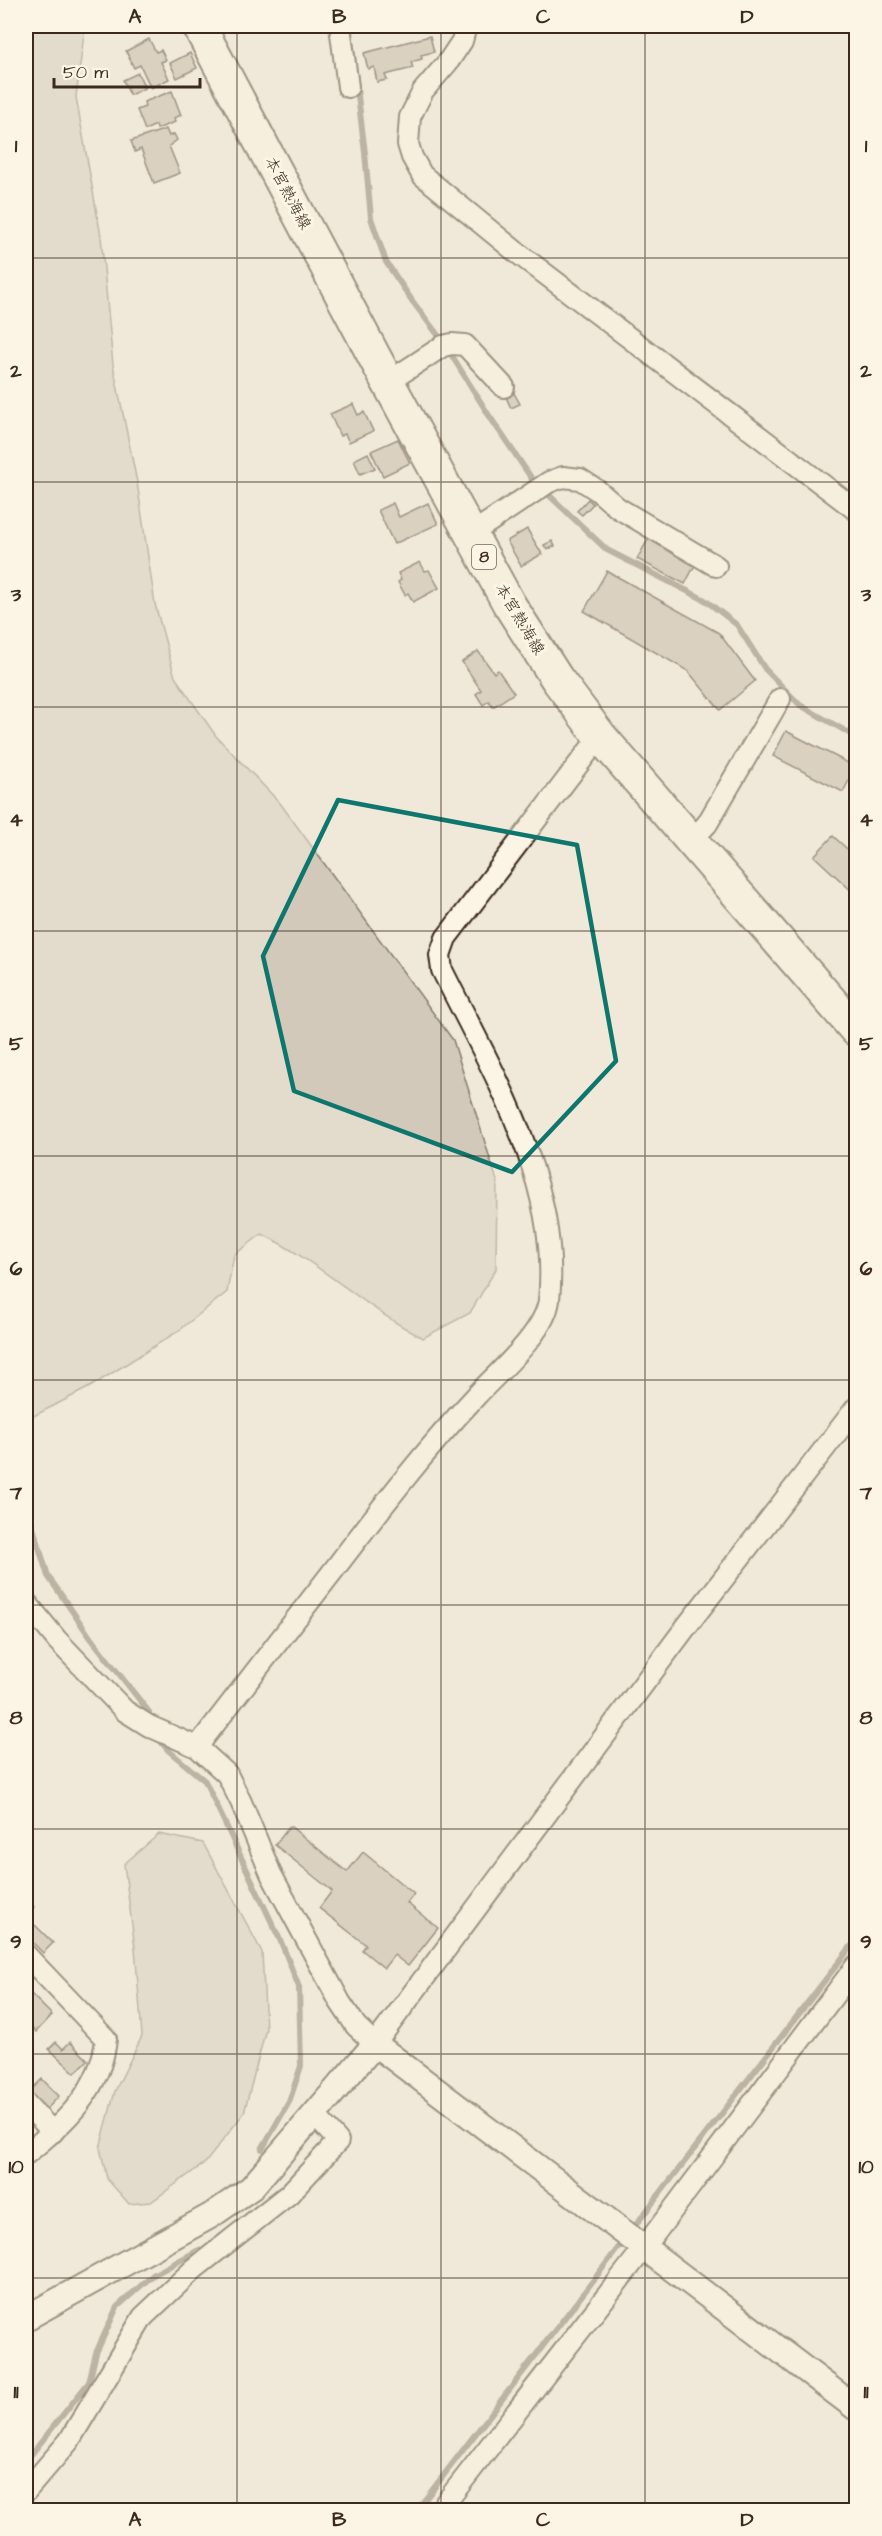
<svg xmlns="http://www.w3.org/2000/svg" width="882" height="2536" font-family="'Architects Daughter','Klee One',sans-serif">
	<style>
		.green { fill: #d2c9ba; stroke: #867a6c; stroke-width: 1.5 }
		.lines { fill: none; stroke-linecap: round; stroke-linejoin: round }
		.stream { stroke: #7e7163; stroke-width: 6 }
		.building { fill: #beb3a4; stroke: #3b2a1e; stroke-width: 1.5 }
		.minor-casing { stroke: #3b2a1e; stroke-width: 24 }
		.tertiary-casing { stroke: #3b2a1e; stroke-width: 28 }
		.primary-casing { stroke: #3b2a1e; stroke-width: 36 }
		.minor { stroke: #fcf5e5; stroke-width: 20 }
		.tertiary { stroke: #fcf5e5; stroke-width: 24 }
		.primary { stroke: #fcf5e5; stroke-width: 32 }
		.marked { fill: none; stroke: #0f766e; stroke-width: 4.5; stroke-linejoin: round }
		.grid { fill: none; stroke: #3b2a1e; stroke-width: 1.5; stroke-opacity: 0.55 }
		.labels { text-anchor: middle; dominant-baseline: central; stroke-width: 6; stroke-linejoin: round; paint-order: stroke }
		.shield { fill: #fcf5e5; stroke: #75675a; stroke-width: 1.5 }
		.shield-label { font-size: 15px; font-weight: bold; fill: #3b2a1e }
		.street-label { font-size: 16px; fill: #3b2a1e; stroke: #fcf5e5 }
		.neatline { fill: none; stroke: #3b2a1e; stroke-width: 2 }
		.grid-label { font-size: 20px; text-anchor: middle; font-weight: bold; fill: #3b2a1e }
	</style>
	<rect width="100%" height="100%" fill="#f0e9d9"/>
	<filter id="ink" filterUnits="userSpaceOnUse"><feTurbulence type="fractalNoise" baseFrequency=".0167" numOctaves="2"/><feDisplacementMap in="SourceGraphic" scale="12" xChannelSelector="R" yChannelSelector="G"/><feConvolveMatrix kernelMatrix="1 2 1 2 8 2 1 2 1" color-interpolation-filters="sRGB"/></filter>
	<g filter="url(#ink)">
		<!-- green -->
		<g class="green">
			<path d="M26,26H85L76,97L101,236L113,365L137,482L155,604L175,677L216,736L280,803L453,1040L497,1181L496,1269L470,1313L423,1338C366,1309 320,1262 262,1234L234,1255L227,1292L177,1332L90,1387L26,1420Z"/>
			<path d="M159,1834L203,1843L262,1952L266,2029L244,2113L206,2162L151,2202L129,2204L107,2179L100,2148L115,2091L142,2036L135,1948L124,1864Z"/>
		</g>
		<g class="lines">
			<!-- stream -->
			<g class="stream">
				<path d="M350,31L365,153L371,218L386,262L413,302L444,343L490,417L532,479L607,550L705,600L737,625L765,669L800,705L856,737"/>
				<path d="M26,1505L48,1576L90,1637L149,1712"/>
				<path d="M162,1743L169,1751L205,1781L281,1942L299,1987L301,2066L289,2102L262,2149"/>
				<path d="M631,2231L856,1940"/>
				<path d="M26,2461L89,2382L96,2353L117,2307L153,2275L199,2250"/>
				<path d="M417,2510L625,2239"/>
			</g>
		</g>
		<!-- building -->
		<g class="building">
			<path d="M430,36L434,52L421,55L422,59L411,62L413,68L385,75L387,80L377,82L374,67L368,69L364,53Z"/>
			<path d="M149,39L156,52L161,50L166,60L161,62L169,79L151,88L140,65L134,68L126,51Z"/>
			<path d="M190,53L197,68L177,78L170,63Z"/>
			<path d="M138,73L145,88L130,95L123,80Z"/>
			<path d="M172,91L181,115L174,118L175,122L157,129L156,125L145,130L137,110L145,107L144,102Z"/>
			<path d="M166,129L169,136L174,134L177,140L169,146L180,173L154,183L141,149L135,152L131,141Z"/>
			<path d="M514,393L520,404L511,408L506,397Z"/>
			<path d="M353,404L358,415L364,412L373,431L349,442L345,434L340,436L330,414Z"/>
			<path d="M398,439L410,463L383,476L371,451Z"/>
			<path d="M368,453L375,468L360,474L354,460Z"/>
			<path d="M588,499L593,504L582,515L577,511Z"/>
			<path d="M393,503L399,517L428,503L438,524L394,544L378,510Z"/>
			<path d="M527,529L542,554L521,566L507,541Z"/>
			<path d="M650,536L697,561L685,584L637,559Z"/>
			<path d="M552,541L555,546L547,550L544,545Z"/>
			<path d="M420,562L425,571L429,570L439,588L413,602L408,593L405,595L398,582L401,580L398,573Z"/>
			<path d="M607,571L719,633L755,681L720,710L688,671L584,611Z"/>
			<path d="M478,651L494,673L498,670L514,693L493,707L489,701L483,705L476,694L481,690L462,662Z"/>
			<path d="M786,731L856,767L843,792L773,756Z"/>
			<path d="M833,836L856,857V895L814,856Z"/>
			<path d="M290,1826L347,1872L363,1852L414,1894L407,1903L438,1928L408,1966L394,1955L384,1968L362,1950L366,1945L319,1908L332,1891L275,1845Z"/>
			<path d="M26,1898L34,1907L26,1916Z"/>
			<path d="M35,1925L53,1943L43,1953L26,1936Z"/>
			<path d="M29,1992L52,2015L36,2032L26,2023V1996Z"/>
			<path d="M56,2042L63,2049L70,2042L88,2060L75,2073L49,2049Z"/>
			<path d="M42,2079L59,2096L47,2109L29,2092Z"/>
		</g>
		<g class="lines">
			<defs>
				<g id="minor">
					<path d="M340,26L348,87"/>
					<path d="M466,26L462,41L448,62L423,91L410,117L408,144L412,157L422,175L515,251L856,510"/>
					<path d="M388,382L443,346L452,344L465,345L504,387"/>
					<path d="M471,534L549,482L563,477L580,479L597,490L618,508L716,566"/>
					<path d="M692,840L707,824L780,699"/>
					<path d="M26,1602L57,1640L125,1711L149,1726L197,1747L227,1774L241,1802L271,1874L340,2002L356,2026L375,2044L686,1627L856,1408"/>
					<path d="M197,1747C243,1687 290,1627 336,1567C381,1508 426,1449 477,1395C499,1371 545,1333 549,1300C561,1183 492,1071 442,970L440,955L446,938L600,736"/>
					<path d="M26,1955L106,2039C101,2090 64,2124 26,2154"/>
					<path d="M26,2104L53,2132"/>
					<path d="M26,2491L69,2441L143,2317L194,2269L289,2194L338,2141L314,2114"/>
					<path d="M440,2510L644,2248L856,1966"/>
				</g>
				<path id="tertiary" d="M26,2318L212,2215L251,2188L375,2044L856,2408"/>
				<path id="primary" d="M199,26L384,375L509,604L557,679L600,736L856,1030"/>
			</defs>
			<!-- minor casing -->
			<use href="#minor" class="minor-casing"/>
			<!-- tertiary casing -->
			<use href="#tertiary" class="tertiary-casing"/>
			<!-- primary casing -->
			<use href="#primary" class="primary-casing"/>
			<!-- minor -->
			<use href="#minor" class="minor"/>
			<!-- tertiary -->
			<use href="#tertiary" class="tertiary"/>
			<!-- primary -->
			<use href="#primary" class="primary"/>
		</g>
	</g>
	<!-- marked area -->
	<path d="M0 0H882V2536H0ZM338,800L577,845L616,1061L512,1172L294,1091L263,956Z" fill="#f0e9d9" fill-opacity=".55" fill-rule="evenodd"/>
	<path class="marked" d="M338,800L577,845L616,1061L512,1172L294,1091L263,956Z"/>
	<!-- grid -->
	<path class="grid" d="M237,26V2510M441,26V2510M645,26V2510M26,258H856M26,482H856M26,707H856M26,931H856M26,1156H856M26,1380H856M26,1605H856M26,1829H856M26,2054H856M26,2278H856"/>
	<g class="labels">
		<!-- shield labels -->
		<rect class="shield" x="472" y="545" width="24" height="24" rx="4.5"/>
		<g class="shield-label">
			<text x="484" y="557">8</text>
		</g>
		<!-- street labels -->
		<g class="street-label">
			<text transform="translate(288 193) rotate(62)">本宮熱海線</text>
			<text transform="translate(520 619) rotate(59)">本宮熱海線</text>
		</g>
	</g>
	<!-- margin -->
	<rect width="882" height="2536" fill="none" stroke="#fcf5e5" stroke-width="66"/>
	<!-- scale -->
	<path d="M54 78v9h146v-9" fill="none" stroke="#3b2a1e" stroke-width="3"/>
	<text x="63" y="78" font-size="18" fill="#3b2a1e" stroke="#fcf5e5" stroke-width="4.5" paint-order="stroke">50 m</text>
	<rect x="33" y="33" width="816" height="2470" class="neatline"/>
	<g class="grid-label">
		<text x="135" y="23">A</text>
		<text x="339" y="23">B</text>
		<text x="543" y="23">C</text>
		<text x="747" y="23">D</text>
		<text x="16" y="152">1</text>
		<text x="866" y="152">1</text>
		<text x="16" y="377">2</text>
		<text x="866" y="377">2</text>
		<text x="16" y="601">3</text>
		<text x="866" y="601">3</text>
		<text x="16" y="826">4</text>
		<text x="866" y="826">4</text>
		<text x="16" y="1050">5</text>
		<text x="866" y="1050">5</text>
		<text x="16" y="1275">6</text>
		<text x="866" y="1275">6</text>
		<text x="16" y="1499">7</text>
		<text x="866" y="1499">7</text>
		<text x="16" y="1724">8</text>
		<text x="866" y="1724">8</text>
		<text x="16" y="1948">9</text>
		<text x="866" y="1948">9</text>
		<text x="16" y="2173">10</text>
		<text x="866" y="2173">10</text>
		<text x="16" y="2398">11</text>
		<text x="866" y="2398">11</text>
		<text x="135" y="2526">A</text>
		<text x="339" y="2526">B</text>
		<text x="543" y="2526">C</text>
		<text x="747" y="2526">D</text>
	</g>
</svg>
